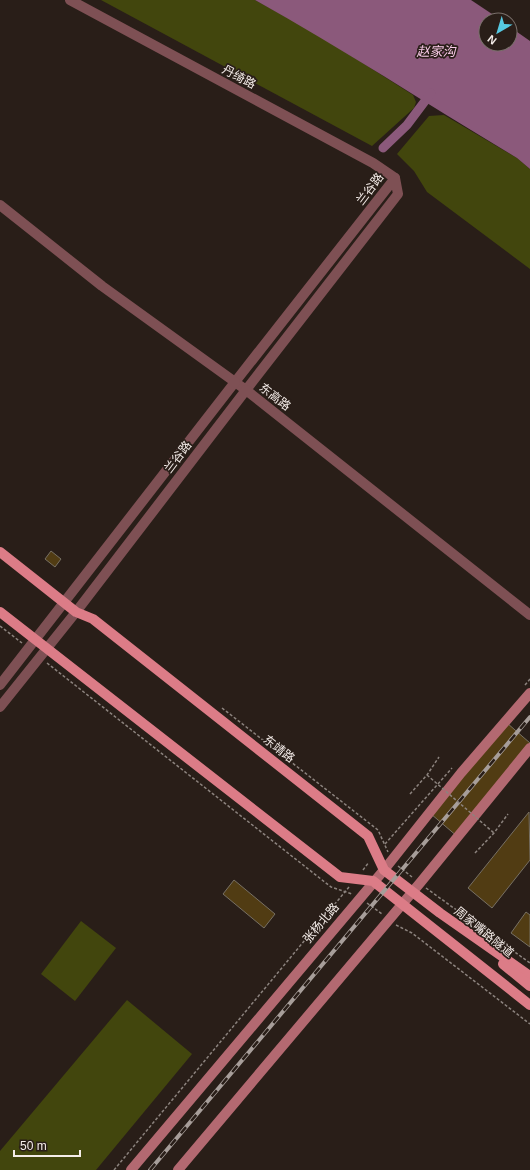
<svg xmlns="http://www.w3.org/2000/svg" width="530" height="1170" font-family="Helvetica,'Noto Sans SC',sans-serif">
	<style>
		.green { fill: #42460d }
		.water { fill: #8b597b }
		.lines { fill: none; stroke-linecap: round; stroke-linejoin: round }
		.canal { stroke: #8b597b; stroke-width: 9 }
		.building { fill: #513c13; stroke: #777064 }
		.path { stroke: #8c837e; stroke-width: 1.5; stroke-dasharray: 3 2; stroke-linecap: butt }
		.minor { stroke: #7e5054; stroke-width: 10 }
		.tertiary { stroke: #7e5054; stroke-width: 10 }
		.secondary { stroke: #b36971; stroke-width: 10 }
		.primary { stroke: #dc7c87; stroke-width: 10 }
		.rail-casing { stroke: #a79e9a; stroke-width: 4 }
		.rail { stroke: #291e18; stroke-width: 2.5; stroke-dasharray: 8; stroke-linecap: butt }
		.path-bridge { stroke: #8c837e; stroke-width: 1.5; stroke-dasharray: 3 2; stroke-linecap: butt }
		.labels { text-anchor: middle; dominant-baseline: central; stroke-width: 3.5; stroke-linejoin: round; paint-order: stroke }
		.street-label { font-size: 12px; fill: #f4ece8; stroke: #291e18 }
		.water-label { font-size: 13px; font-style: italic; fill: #f8c9e7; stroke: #291e18 }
	</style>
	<rect width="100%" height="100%" fill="#291e18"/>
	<!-- green -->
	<g class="green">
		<path d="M101,0H255L317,34L413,95L416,102L414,108L372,146Z"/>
		<path d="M444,115L517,158L530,169V269L427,192L414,171L397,154L429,116Z"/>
		<path d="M81,921L116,948L75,1001L41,974Z"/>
		<path d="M127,1000L192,1054L96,1170H0V1151Z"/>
	</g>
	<!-- water -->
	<path class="water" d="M255,0H471L501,20H486V44H510V27L530,41V169L517,158C430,106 345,50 255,0Z"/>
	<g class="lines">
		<!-- canal -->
		<path class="canal" d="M383,148L407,125L431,93"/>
	</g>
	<!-- building -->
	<g class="building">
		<path d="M51,551L61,559L55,567L45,559Z"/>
		<path d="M507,723L530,743V751L458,837L431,814Z"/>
		<path d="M529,812L530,860L492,908L468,888Z"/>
		<path d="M234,880L275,914L264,928L223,894Z"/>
		<path d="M526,912L530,915V947L511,933Z"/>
	</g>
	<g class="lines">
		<!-- path -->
		<g class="path">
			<path d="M0,626L22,643"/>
			<path d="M47,663L331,887L352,894"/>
			<path d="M525,685L530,679"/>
			<path d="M222,708L378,830L388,852"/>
			<path d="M410,794L427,775L439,757"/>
			<path d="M385,844L452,768"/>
			<path d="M475,853L494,833L508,814"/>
			<path d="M398,866L412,877"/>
			<path d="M363,870L369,862"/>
			<path d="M426,888L530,963"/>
			<path d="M367,903L382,914"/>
			<path d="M396,925L412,933L530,1024"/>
			<path d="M114,1170L349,887"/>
		</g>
		<!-- minor -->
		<g class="minor">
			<path d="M70,0L373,163L395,178"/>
			<path d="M395,178L398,194L246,390L235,382Z"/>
		</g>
		<!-- tertiary -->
		<g class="tertiary">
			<path d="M0,205L102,286L235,382L0,685"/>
			<path d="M0,707L76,612L246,390L530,615"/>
		</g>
		<!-- secondary -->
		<g class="secondary">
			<path d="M131,1170L384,870L461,773L530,693"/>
			<path d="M178,1170L420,883L530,748"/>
		</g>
		<!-- primary -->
		<g class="primary">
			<path d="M0,552L76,612L93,619L368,836L384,870L440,913L530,976"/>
			<path d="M0,612L340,877L373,881L530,1005"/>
			<path d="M503,964L530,986"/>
		</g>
		<defs>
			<path id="rail" d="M150,1170L530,717"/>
		</defs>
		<!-- rail casing -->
		<use href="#rail" class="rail-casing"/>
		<!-- rail -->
		<use href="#rail" class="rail"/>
		<!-- path-bridge -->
		<path class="path-bridge" d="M427,775L494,833"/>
	</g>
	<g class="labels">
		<!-- street labels -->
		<g class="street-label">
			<text transform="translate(239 77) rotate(28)">丹绮路</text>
			<text transform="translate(370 189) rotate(-53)">兰谷路</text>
			<text transform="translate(275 397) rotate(38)">东高路</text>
			<text transform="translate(178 457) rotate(-53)">兰谷路</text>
			<text transform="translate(279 749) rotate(38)">东靖路</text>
			<text transform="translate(321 923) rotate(-50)">张杨北路</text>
			<text transform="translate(484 932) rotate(39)">周家嘴路隧道</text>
		</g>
		<!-- water labels -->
		<g class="water-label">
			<text x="436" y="51">赵家沟</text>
		</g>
	</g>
	<!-- north arrow -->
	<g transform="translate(498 32) rotate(218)"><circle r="19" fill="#291e18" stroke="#7a706b"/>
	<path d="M0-3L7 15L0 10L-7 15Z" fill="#56c9e1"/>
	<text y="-6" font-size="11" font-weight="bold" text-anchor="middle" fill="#f4ece8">N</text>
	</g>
	<!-- scale -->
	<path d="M14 1150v6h66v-6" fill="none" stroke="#f4ece8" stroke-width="2"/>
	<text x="20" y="1150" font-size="12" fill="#f4ece8" stroke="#291e18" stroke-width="3" paint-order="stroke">50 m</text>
</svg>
